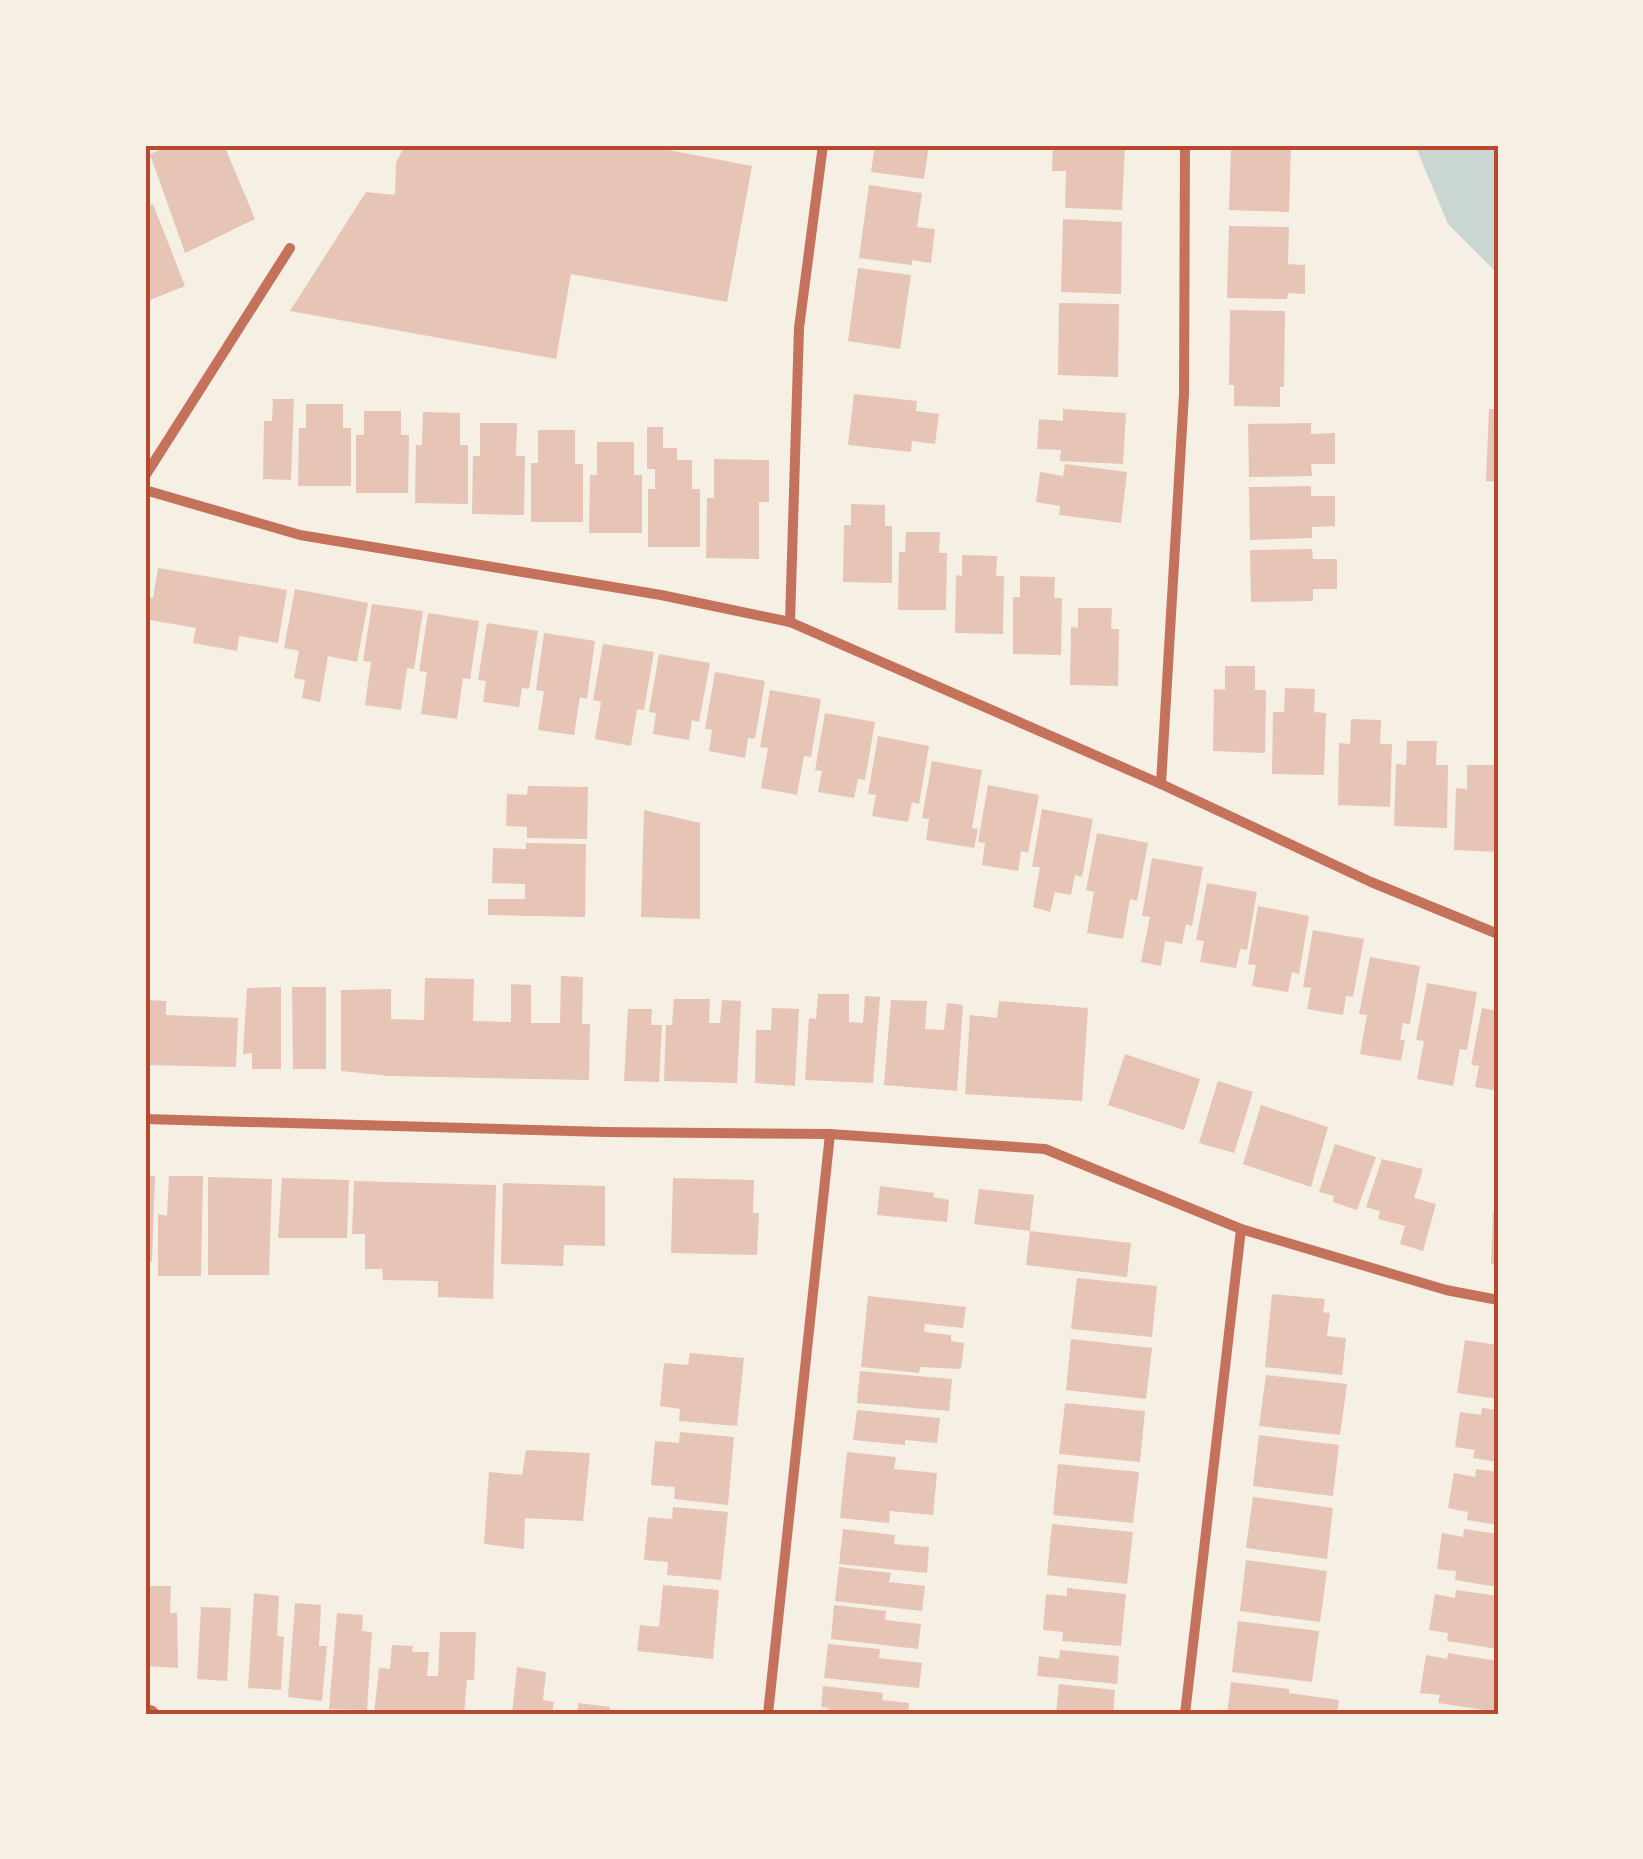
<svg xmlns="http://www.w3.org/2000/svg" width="1643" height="1859" font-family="'Fira Sans Condensed',sans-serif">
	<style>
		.water { fill: #c9d6d2 }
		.building { fill: #e6c5b7 }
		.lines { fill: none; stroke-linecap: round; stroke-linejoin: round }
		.minor { stroke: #c5725c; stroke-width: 10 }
		.tertiary { stroke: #c5725c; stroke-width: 18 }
		.neatline { fill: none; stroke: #b5482f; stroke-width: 4 }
	</style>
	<rect width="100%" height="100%" fill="#f6efe4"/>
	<!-- water -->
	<path class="water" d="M1415,145H1498V274L1448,224Z"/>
	<!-- building -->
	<g class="building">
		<path d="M172,145H224L255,219L185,253L150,154Z"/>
		<path d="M405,145H642L752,166L727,302L571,274L556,359L290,311L366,192L395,195L396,163Z"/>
		<path d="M875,145H929L924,179L871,172Z"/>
		<path d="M1053,145H1125L1122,210L1065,208L1066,171H1052Z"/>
		<path d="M1231,145H1291L1289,212L1229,210Z"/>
		<path d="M869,185L922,193L917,227L935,229L931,263L912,260V265L859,258Z"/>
		<path d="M153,204L185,286L145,302V207Z"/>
		<path d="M1063,219L1122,222L1121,294L1061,292Z"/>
		<path d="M1229,226L1289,227L1288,264L1305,265V294L1288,293L1287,299L1227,298Z"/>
		<path d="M858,268L911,275L900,349L848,341Z"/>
		<path d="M1059,303L1119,304L1118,377L1058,375Z"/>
		<path d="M1230,310L1285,311L1284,387H1280V407L1234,406V385H1229Z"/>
		<path d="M854,394L917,401L916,411L939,414L935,444L912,441L911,452L848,445Z"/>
		<path d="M273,399H294L291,480L263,479L264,421H272Z"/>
		<path d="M306,404H343V428H351V486H298L299,428H306Z"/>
		<path d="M1063,409L1126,413L1123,464L1060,461L1061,450L1037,449L1039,419L1063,421Z"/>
		<path d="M1489,409H1498V482L1486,481Z"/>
		<path d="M364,411H401V435H409L408,493H356V435H364Z"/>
		<path d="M423,412L460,413V445H468V504L415,503L416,445H422Z"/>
		<path d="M480,423H517L516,456H525L524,515L472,514L473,456H480Z"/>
		<path d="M1311,423V434L1335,433V464H1311L1312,476L1249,477L1248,424Z"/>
		<path d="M647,427H663V448H677V460H692V489H700V547H648V489H655V469H647Z"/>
		<path d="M538,430H575V464H583V522H531V463H538Z"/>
		<path d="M597,442H634V475H642V533H589L590,475H597Z"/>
		<path d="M714,459L769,460V502H759V559L706,558L707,498H714Z"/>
		<path d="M1065,464L1127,472L1121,523L1059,515L1060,506L1036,502L1040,472L1063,476Z"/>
		<path d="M1311,486V496H1335V526L1312,527V538L1250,540L1249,487Z"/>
		<path d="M851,504L885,505V526H892V583L843,582L844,525H851Z"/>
		<path d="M906,532H940L939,553H947L946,610H898L899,552H905Z"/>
		<path d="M1312,549L1313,559H1337V589H1313V601L1251,602L1250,550Z"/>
		<path d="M962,555L997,556L996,576H1004L1003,634L955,633L956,575L962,576Z"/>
		<path d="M158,568L287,590L278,643L239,636L237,651L193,643L196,628L150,620L145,641V597L153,598Z"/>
		<path d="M1020,576L1055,577L1054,598H1062L1061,655L1013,654V597H1020Z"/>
		<path d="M295,589L368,603L357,662L328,656L320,702L302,698L305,680L294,678L299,651L284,648Z"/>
		<path d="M372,604L423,611L414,669L407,668L401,710L365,705L371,662L363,661Z"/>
		<path d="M1078,608H1112L1111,629H1119L1118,686L1070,685L1071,627L1078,628Z"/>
		<path d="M428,613L479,621L470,679L463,678L457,719L421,714L427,672L419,671Z"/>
		<path d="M487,623L538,631L529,689L522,688L519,707L483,702L486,681L478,680Z"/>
		<path d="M544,633L595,641L587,699L580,697L574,735L538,730L544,691L536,690Z"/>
		<path d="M603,644L654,652L644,710L637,709L631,746L595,739L601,702L593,700Z"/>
		<path d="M659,654L710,663L699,722L692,720L689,740L653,734L656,713L649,712Z"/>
		<path d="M1225,666H1255V690H1266L1265,753L1213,751L1214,689L1225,690Z"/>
		<path d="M715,672L765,681L755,739L748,738L745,758L709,751L712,730L705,729Z"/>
		<path d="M1285,688L1315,689L1314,712L1326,713L1324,775L1272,774L1273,712H1284Z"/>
		<path d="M770,690L821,699L811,757L804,756L797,795L761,788L768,748L760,747Z"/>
		<path d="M825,713L875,722L865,780L858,779L854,798L818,792L822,771L815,770Z"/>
		<path d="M1351,719L1381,720L1380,744H1392L1390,807L1338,805L1339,743L1350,744Z"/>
		<path d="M878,736L929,746L919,804L912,802L908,822L872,816L876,795L868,794Z"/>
		<path d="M1407,741H1437L1436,765H1448L1447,828L1394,826L1396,764L1406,765Z"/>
		<path d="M932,761L982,770L972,828L978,829L974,848L926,840L929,819L922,818Z"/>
		<path d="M1467,765H1497L1498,852L1454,850L1456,788L1467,789Z"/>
		<path d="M988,785L1039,795L1028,853L1021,851L1018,871L982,865L985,843L978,842Z"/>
		<path d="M528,786L588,787L587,839L527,838V827L506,826L507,794L527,795Z"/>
		<path d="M1042,809L1093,819L1082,877L1075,875L1071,895L1055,892L1050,912L1033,907L1040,867H1032Z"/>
		<path d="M644,810L700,823V919L641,917Z"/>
		<path d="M1097,833L1148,843L1137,901L1130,899L1123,939L1087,933L1094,892L1086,890Z"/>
		<path d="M526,843L586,844L585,917L488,915V899H525V884L492,883L493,848L526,849Z"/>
		<path d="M1152,858L1203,867L1192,926L1186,924L1182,944L1165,941L1161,966L1141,962L1150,917L1142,916Z"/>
		<path d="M1207,883L1257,892L1247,950L1240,949L1236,968L1200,962L1204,941L1196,940Z"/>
		<path d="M1258,906L1309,916L1299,974L1292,972L1288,992L1252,986L1256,965L1248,964Z"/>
		<path d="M1313,930L1364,939L1353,997L1346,996L1343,1015L1307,1009L1311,988L1303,987Z"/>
		<path d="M1370,957L1420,966L1410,1024L1403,1023L1400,1040H1405L1401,1061L1360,1054L1367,1015L1359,1014Z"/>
		<path d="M561,976L583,977L582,1024H590L589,1080L389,1076L341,1071V990L391,989V1019L424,1020L425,978L474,979L473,1021L511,1022V984L531,985V1023H560Z"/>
		<path d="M1427,983L1477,992L1467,1050L1460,1049L1453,1086L1417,1079L1424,1041L1416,1040Z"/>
		<path d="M281,987V1069H252V1053L243,1054L247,988Z"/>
		<path d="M292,987H326V1069H293Z"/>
		<path d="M818,994H849V1022L863,1023L865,996L880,997L873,1083L805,1080L809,1018L816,1019Z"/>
		<path d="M674,999H710L709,1023H720L722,1000L741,1001L737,1083L664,1081L666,1025H672Z"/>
		<path d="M148,1000L166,1001V1015L238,1018L236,1067L145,1065V1006Z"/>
		<path d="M891,1000L927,1001L925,1029L944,1030L947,1003L963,1005L957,1091L884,1085Z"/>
		<path d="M999,1001L1088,1008L1082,1101L965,1094L970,1015L997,1018Z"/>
		<path d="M772,1008L799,1009L795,1086L755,1083L756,1030H771Z"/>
		<path d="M1482,1008L1498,1011V1091L1475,1087L1479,1066L1471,1065Z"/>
		<path d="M628,1009H652L651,1025H662L659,1082L624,1081Z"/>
		<path d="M1125,1054L1200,1079L1184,1130L1108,1105Z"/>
		<path d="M1218,1081L1253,1092L1234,1153L1199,1143Z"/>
		<path d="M1261,1105L1328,1127L1311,1187L1243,1164Z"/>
		<path d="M1335,1144L1376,1157L1357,1210L1333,1202L1334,1196L1319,1192Z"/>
		<path d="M1382,1159L1423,1169L1414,1198L1436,1204L1423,1251L1400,1244L1405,1226L1378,1219L1380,1211L1366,1207Z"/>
		<path d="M145,1176H155L152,1262H145Z"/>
		<path d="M169,1176H203L201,1276H158V1214L167,1216Z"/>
		<path d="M208,1177L272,1179L269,1275H208Z"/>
		<path d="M282,1178L349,1180L347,1238H278Z"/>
		<path d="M673,1178L754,1180L753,1213H759L757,1255L671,1253Z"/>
		<path d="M354,1181L496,1185L493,1299L438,1297V1281L383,1280L382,1269H365V1234H352Z"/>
		<path d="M503,1183L605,1186V1246L564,1245L563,1266L501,1264Z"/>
		<path d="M880,1186L934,1193L933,1197L949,1200L947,1222L877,1215Z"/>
		<path d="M979,1189L1034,1195L1030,1231L1131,1243L1127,1277L1026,1265L1030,1231L974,1224Z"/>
		<path d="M1493,1212H1498V1265L1491,1264Z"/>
		<path d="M1077,1278L1157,1286L1152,1337L1071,1329Z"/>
		<path d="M1272,1294L1325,1299L1323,1312L1330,1313L1327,1336L1346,1338L1342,1375L1265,1367Z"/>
		<path d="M868,1296L966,1307L963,1328L925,1324L924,1332L951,1335V1341L964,1343L961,1369L920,1367L919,1373L861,1367Z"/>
		<path d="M1071,1339L1152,1348L1146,1399L1066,1390Z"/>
		<path d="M1465,1340L1498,1345V1399L1457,1393Z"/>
		<path d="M690,1353L744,1358L737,1426L679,1421L680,1409L660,1406L664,1363L688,1365Z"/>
		<path d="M860,1371L952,1379L949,1411L857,1403Z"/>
		<path d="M1266,1375L1347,1384L1340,1435L1259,1426Z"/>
		<path d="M1065,1403L1145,1411L1140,1462L1059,1454Z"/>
		<path d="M1482,1408L1498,1410V1462L1473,1458L1475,1450L1455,1447L1460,1412L1481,1415Z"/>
		<path d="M857,1410L940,1418L937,1443L905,1440V1445L853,1440Z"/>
		<path d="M680,1432L734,1437L728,1505L674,1499L675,1487L651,1485L655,1441L679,1443Z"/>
		<path d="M1259,1435L1339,1445L1333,1496L1253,1486Z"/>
		<path d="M526,1450L590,1453L583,1521L525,1518L524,1549L484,1544L489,1472L522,1475Z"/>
		<path d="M847,1452L896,1457L894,1469L937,1473L933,1515L890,1511L889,1523L840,1518Z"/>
		<path d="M1058,1464L1139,1472L1133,1523L1053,1515Z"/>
		<path d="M1476,1469L1498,1472V1525L1467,1520L1468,1512L1448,1508L1454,1473L1475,1477Z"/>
		<path d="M1253,1497L1333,1508L1327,1559L1246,1548Z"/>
		<path d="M673,1507L728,1512L721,1580L667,1575L668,1562L644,1560L648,1517L672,1519Z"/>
		<path d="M1052,1524L1133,1532L1127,1584L1047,1575Z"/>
		<path d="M843,1529L895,1535L894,1544L929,1547L927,1573L839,1564Z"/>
		<path d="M1464,1529L1498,1534V1587L1455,1580L1456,1571L1437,1569L1442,1533L1463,1537Z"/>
		<path d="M1246,1560L1327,1571L1320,1622L1240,1611Z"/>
		<path d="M839,1567L891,1573L889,1582L925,1586L922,1611L835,1601Z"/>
		<path d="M663,1585L719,1590L713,1659L637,1651L640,1625L659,1627Z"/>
		<path d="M146,1586H171L170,1613H177L178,1668L145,1666Z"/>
		<path d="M1067,1588L1126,1594L1121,1646L1062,1641L1063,1632L1043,1630L1046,1594L1067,1596Z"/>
		<path d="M1456,1590L1498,1596V1649L1447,1641L1448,1633L1429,1630L1435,1594L1455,1598Z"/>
		<path d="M254,1593L279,1596L277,1636L284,1637L281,1690L248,1688Z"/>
		<path d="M295,1603L321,1605L319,1646H327L322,1701L288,1697Z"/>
		<path d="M834,1605L886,1611L885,1620L921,1624L918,1649L831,1639Z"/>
		<path d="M201,1607L231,1608L227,1681L197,1679Z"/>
		<path d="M337,1613L363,1615L362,1631L372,1632L367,1710L329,1709Z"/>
		<path d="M1238,1621L1319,1631L1312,1682L1232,1672Z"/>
		<path d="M440,1632H476L474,1680H467L464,1714H374L379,1668L390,1669L392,1645L413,1646L412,1652H429L427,1676H438Z"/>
		<path d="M828,1644L880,1649L879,1658L922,1663L919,1688L824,1678Z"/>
		<path d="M1060,1650L1119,1656L1117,1684L1037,1676L1039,1656L1059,1659Z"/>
		<path d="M1448,1653L1498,1661V1712L1438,1703L1440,1695L1420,1693L1426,1655L1447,1659Z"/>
		<path d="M517,1667L546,1672L543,1700L554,1702L552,1714H512Z"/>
		<path d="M1231,1682L1289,1689V1693L1339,1700L1337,1714H1227Z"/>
		<path d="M1059,1684L1115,1690L1113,1714H1056Z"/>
		<path d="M823,1686L883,1693L882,1700L909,1703L908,1714H828L829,1708L821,1707Z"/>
		<path d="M578,1703L610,1707V1714H578Z"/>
	</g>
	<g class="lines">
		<!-- minor -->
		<g class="minor">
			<path d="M145,476L290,248"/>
			<path d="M145,490L300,535L661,595L790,622L1161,784L1371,882L1498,934"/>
			<path d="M790,622L799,328L823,145"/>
			<path d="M1161,784L1184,394L1185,145"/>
			<path d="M145,1119L605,1132L830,1134L1045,1149L1241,1229L1446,1290L1498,1300"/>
			<path d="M768,1714L830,1134"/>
			<path d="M1185,1714L1241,1229"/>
		</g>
		<!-- tertiary -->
		<path class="tertiary" d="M145,1713L150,1714"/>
	</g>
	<!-- border -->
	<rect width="1643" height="1859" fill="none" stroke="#f6efe4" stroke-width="295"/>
	<rect x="148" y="148" width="1348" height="1564" class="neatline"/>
</svg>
